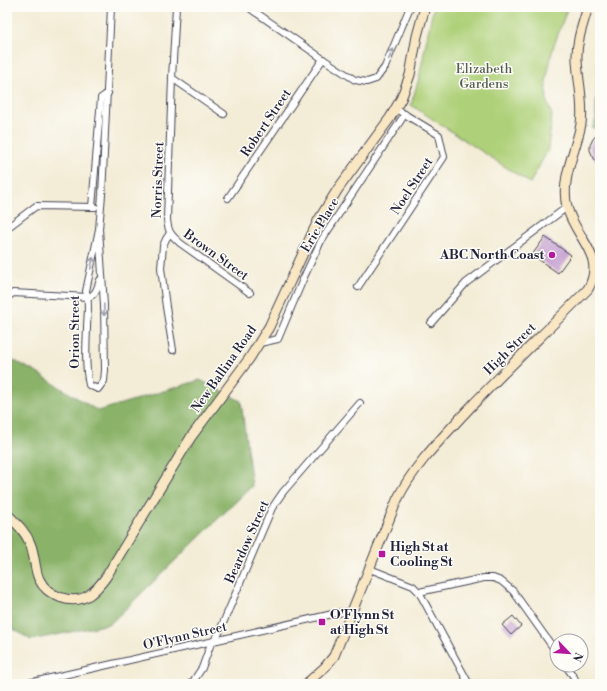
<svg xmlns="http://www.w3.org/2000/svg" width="607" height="691" font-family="'Libre Bodoni',serif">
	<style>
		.green { fill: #aed078; stroke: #68795a }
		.forest { fill: #8ab268; stroke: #566a52 }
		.building { fill: #caa9d4 }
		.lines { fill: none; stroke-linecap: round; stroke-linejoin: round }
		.street-casing { stroke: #414052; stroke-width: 8 }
		.secondary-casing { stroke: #414052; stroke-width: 11 }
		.street { stroke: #fff; stroke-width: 6 }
		.secondary { stroke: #f9e7c3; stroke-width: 9 }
		.oneway { stroke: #9c9ca7 }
		.poi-dot { fill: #b5179e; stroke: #fdfcf7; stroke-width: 1.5 }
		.labels { text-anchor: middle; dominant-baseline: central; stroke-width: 3; stroke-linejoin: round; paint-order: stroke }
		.park-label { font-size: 13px; fill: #535f50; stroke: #fdfcf7 }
		.street-label { font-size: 13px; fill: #22223b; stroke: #fdfcf7 }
		.poi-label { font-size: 13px; font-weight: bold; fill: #22223b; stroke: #fdfcf7; text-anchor: start }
	</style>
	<rect width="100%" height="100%" fill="#fdfcf7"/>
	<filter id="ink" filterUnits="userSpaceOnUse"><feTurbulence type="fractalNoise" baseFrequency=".025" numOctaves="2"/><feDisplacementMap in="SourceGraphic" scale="8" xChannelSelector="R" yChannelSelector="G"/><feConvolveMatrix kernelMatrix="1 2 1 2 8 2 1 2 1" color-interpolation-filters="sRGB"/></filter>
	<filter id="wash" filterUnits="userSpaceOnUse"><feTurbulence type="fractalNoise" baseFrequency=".012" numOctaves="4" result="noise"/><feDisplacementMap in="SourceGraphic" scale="16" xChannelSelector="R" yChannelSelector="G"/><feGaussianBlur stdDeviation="0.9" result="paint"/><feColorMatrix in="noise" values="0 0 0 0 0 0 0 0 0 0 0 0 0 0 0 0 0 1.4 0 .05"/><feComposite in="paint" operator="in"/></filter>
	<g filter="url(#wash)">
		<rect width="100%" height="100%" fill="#f3ecd6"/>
		<!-- green -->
		<path class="green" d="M434,7H568L553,48L546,81L547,102L552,115L548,150L530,183L411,105L419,78L431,18Z"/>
		<!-- forest -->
		<g class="forest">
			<path d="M599,51H600V129L592,128L596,119V108Z"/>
			<path d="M7,357L34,371L98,411L200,380L241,401L252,486L110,624L31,640L7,625Z"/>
		</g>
		<g id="blocks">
			<!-- building -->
			<g class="building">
				<path d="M600,131V164L595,160L592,155L590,150V145L593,139Z"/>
				<path d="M545,237L571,255L558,273L532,255Z"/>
				<path d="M513,616L521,626L511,635L502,625Z"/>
			</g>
		</g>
	</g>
	<g filter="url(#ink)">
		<use href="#blocks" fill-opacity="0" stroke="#414052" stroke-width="1"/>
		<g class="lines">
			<defs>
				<g id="street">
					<path d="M176,7L172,78L167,219C168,232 171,235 180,243L250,293"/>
					<path d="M248,7L323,59L355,80L367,82L376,79L385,67L410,7"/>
					<path d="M172,78L224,114"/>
					<path d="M228,198L323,59"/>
					<path d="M92,207L101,98L108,93"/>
					<path d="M7,228L36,206L95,207"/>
					<path d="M99,229L86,291C90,303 87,316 87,329C86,347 85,367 89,385L98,389L104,381L105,370L104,305L99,229L102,195L111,7"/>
					<path d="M170,233L166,239L163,246L161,268L166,307L173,350"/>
					<path d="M358,287L444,157L439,135L396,109"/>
					<path d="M7,298L13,293L88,297C96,295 97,288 100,280"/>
					<path d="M431,323L466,283L567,207"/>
					<path d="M260,343L278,339L304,277L321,241L405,114"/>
					<path d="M370,569L413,586L419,592L469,684"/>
					<path d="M419,592L484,578H493L501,581L513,591L557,653"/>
					<path d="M565,665L574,677L577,684"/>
					<path d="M24,684L337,613L347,612L352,613"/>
					<path d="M190,684L194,680L202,668L210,646L218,635L272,508L283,492L360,403"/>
				</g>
				<g id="secondary">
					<path d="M7,514C16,523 25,531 30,543C35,554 34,568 39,579C47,596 72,606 89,595C96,590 101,584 106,577L191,437L249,359L269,327L318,221L338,189L390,118L401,99L410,75L417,36L425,7"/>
					<path d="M306,684L325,667L334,656L397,500C413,467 439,441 464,414C504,371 547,331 588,289C607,256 575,238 567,207C560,179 576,151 581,124C584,102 578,82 577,60C576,42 583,24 588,7"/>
				</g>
			</defs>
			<!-- street casing -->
			<use href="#street" class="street-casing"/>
			<!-- secondary casing -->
			<use href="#secondary" class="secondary-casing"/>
			<!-- street -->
			<use href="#street" class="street"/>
			<!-- secondary -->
			<use href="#secondary" class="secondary"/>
		</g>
		<!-- one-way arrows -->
		<defs><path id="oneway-shaft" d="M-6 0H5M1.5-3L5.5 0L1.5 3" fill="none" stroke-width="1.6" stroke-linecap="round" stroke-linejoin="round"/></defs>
		<g class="oneway">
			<use href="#oneway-shaft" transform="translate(391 54) rotate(-67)"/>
			<use href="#oneway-shaft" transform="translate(92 263) rotate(-78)"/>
			<use href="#oneway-shaft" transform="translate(104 310) rotate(88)"/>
		</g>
	</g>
	<!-- markers -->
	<g class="poi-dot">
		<circle cx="552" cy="255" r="4"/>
		<rect x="378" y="550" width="8" height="8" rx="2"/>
		<rect x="318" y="618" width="8" height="8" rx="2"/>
	</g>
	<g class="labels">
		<!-- park labels -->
		<g class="park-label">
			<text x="484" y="69">Elizabeth<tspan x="484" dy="15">Gardens</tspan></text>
		</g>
		<!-- street labels -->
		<g class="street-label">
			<text transform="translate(266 123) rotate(-56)">Robert Street</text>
			<text transform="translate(158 180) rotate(-88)">Norris Street</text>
			<text transform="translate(412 186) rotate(-57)">Noel Street</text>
			<text transform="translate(320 225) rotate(-59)">Eric Place</text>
			<text transform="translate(216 255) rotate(36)">Brown Street</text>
			<text transform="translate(75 332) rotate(-90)">Orion Street</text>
			<text transform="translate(510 349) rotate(-45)">High Street</text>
			<text transform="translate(224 369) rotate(-55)">New Ballina Road</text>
			<text transform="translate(247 542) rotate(-66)">Beardow Street</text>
			<text transform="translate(185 636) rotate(-13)">O'Flynn Street</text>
		</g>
		<!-- poi labels -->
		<g class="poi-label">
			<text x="544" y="255" text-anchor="end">ABC North Coast</text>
			<text x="390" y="547">High St at<tspan x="390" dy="15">Cooling St</tspan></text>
			<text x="330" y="615">O'Flynn St<tspan x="330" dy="15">at High St</tspan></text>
		</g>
	</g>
	<!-- margin -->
	<rect width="607" height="691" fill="none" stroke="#fdfcf7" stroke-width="24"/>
	<!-- north arrow -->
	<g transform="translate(569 653) rotate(115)"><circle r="19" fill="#fdfcf7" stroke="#a5a5ac"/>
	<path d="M0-3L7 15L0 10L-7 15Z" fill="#b5179e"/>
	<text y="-6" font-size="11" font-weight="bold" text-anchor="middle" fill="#22223b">N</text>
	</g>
</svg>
